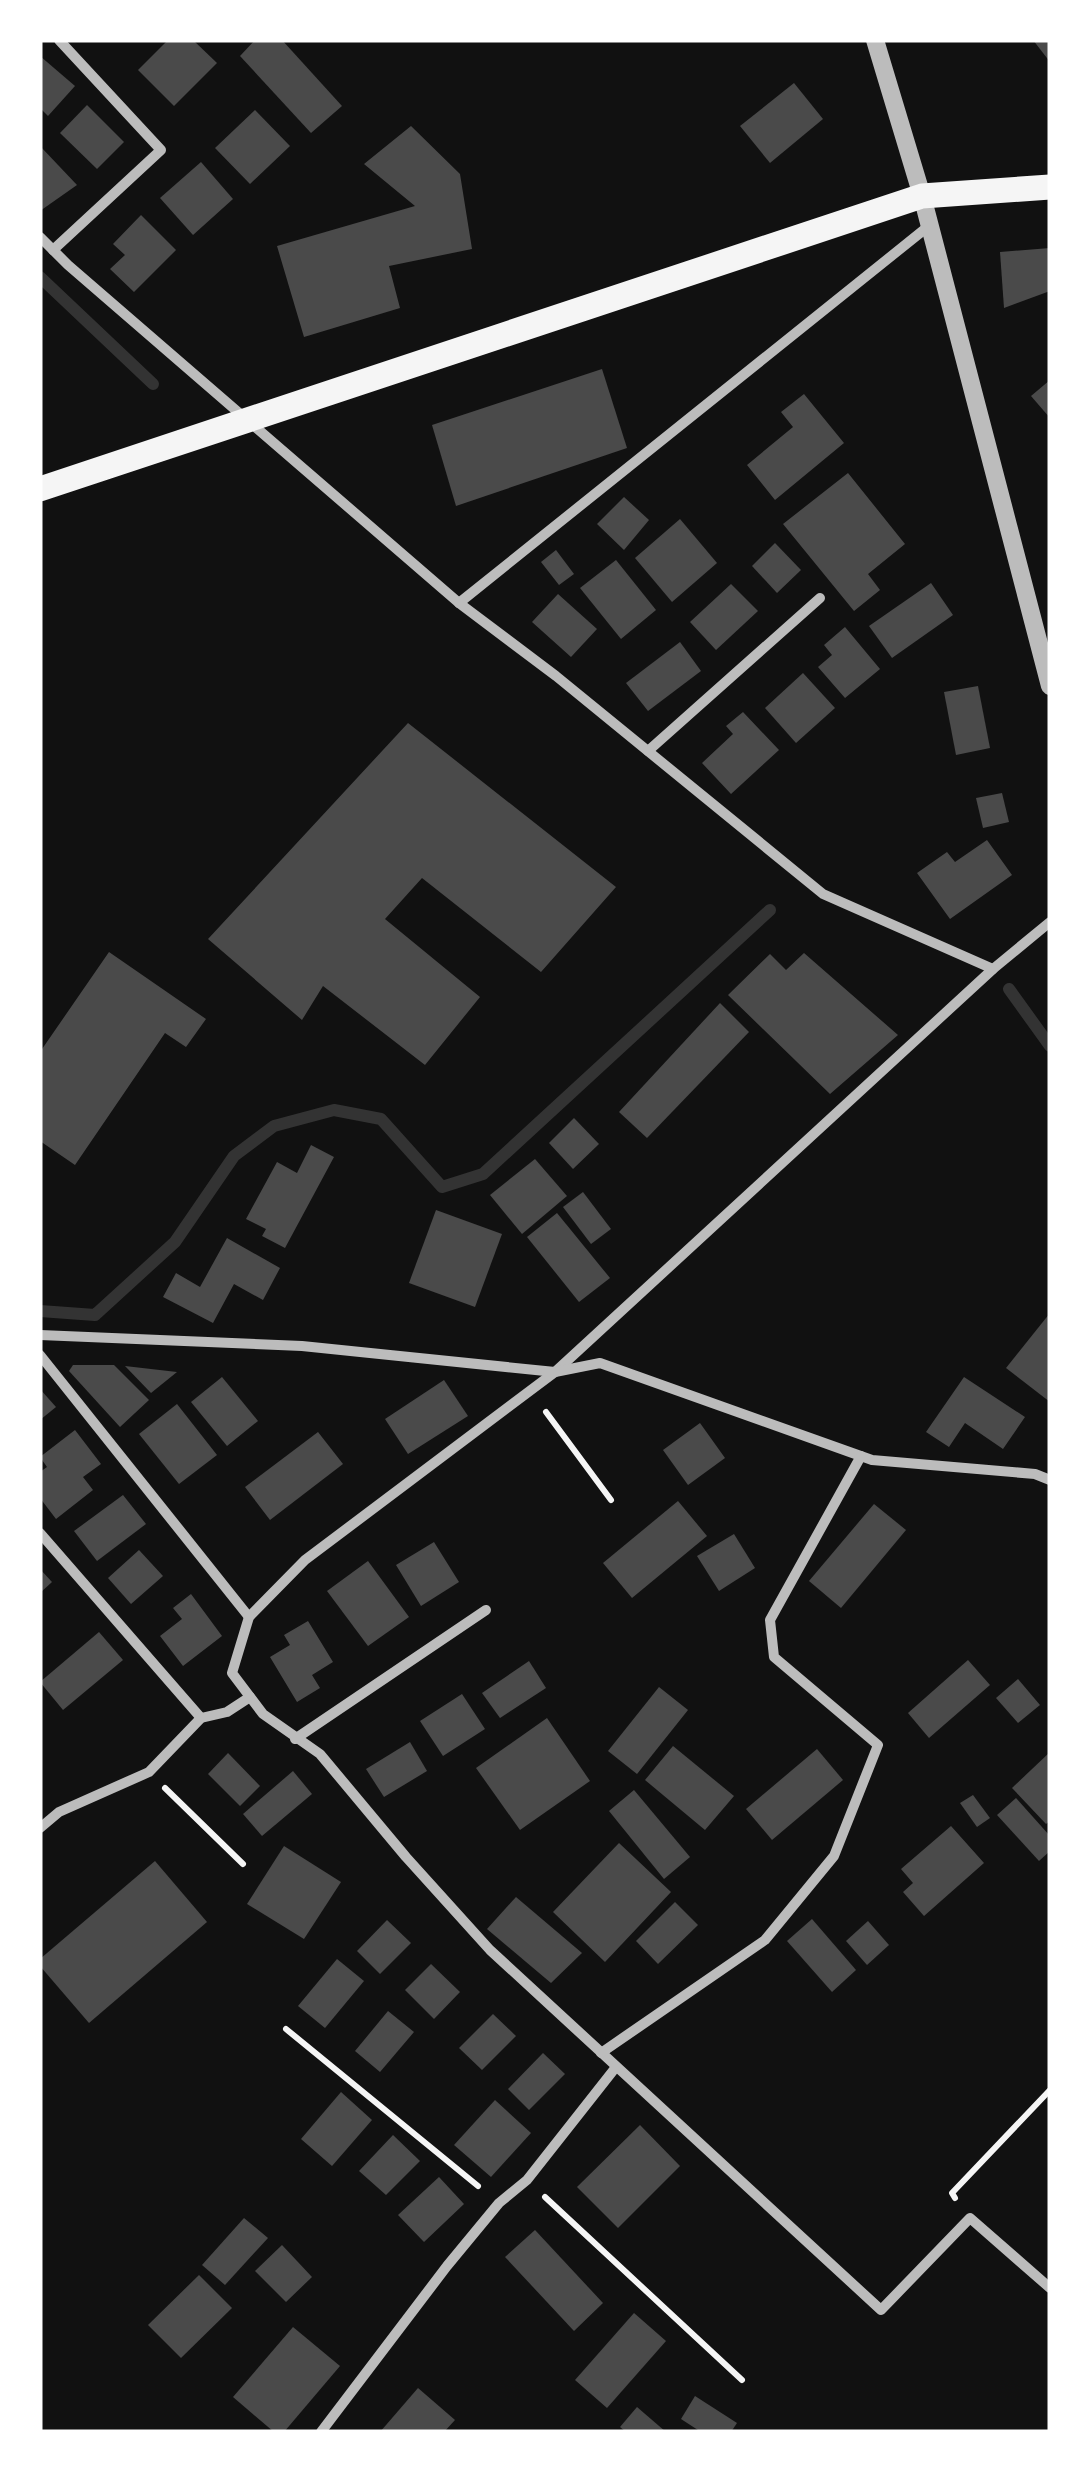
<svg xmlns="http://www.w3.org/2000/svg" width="1090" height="2472" font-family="'Roboto Condensed',sans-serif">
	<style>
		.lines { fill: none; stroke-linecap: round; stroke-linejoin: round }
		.stream { stroke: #333; stroke-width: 12 }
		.building { fill: #4a4a4a }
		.path { stroke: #f5f5f5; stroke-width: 6 }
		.minor { stroke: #bcbcbc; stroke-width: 10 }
		.tertiary { stroke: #bcbcbc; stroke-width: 18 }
		.primary { stroke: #f5f5f5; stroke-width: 25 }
	</style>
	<rect width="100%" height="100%" fill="#111"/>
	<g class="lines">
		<!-- stream -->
		<g class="stream">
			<path d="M40,277L153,384"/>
			<path d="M1009,989L1050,1046"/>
			<path d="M40,1311L95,1315L175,1242L234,1156L274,1126L334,1110L381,1119L442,1187L483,1174L770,910"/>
		</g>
	</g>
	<!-- building -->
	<g class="building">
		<path d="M168,40H193L217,63L174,106L138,70Z"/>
		<path d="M255,40H282L342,106L311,133L240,56Z"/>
		<path d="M1033,40H1050V62Z"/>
		<path d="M40,56L75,86L48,116L40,108Z"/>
		<path d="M794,83L823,119L770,163L740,126Z"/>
		<path d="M87,105L124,142L97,169L60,133Z"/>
		<path d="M255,110L290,146L250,184L215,148Z"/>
		<path d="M411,126L460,174L472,249L389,266L400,308L304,337L277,246L415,206L364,164Z"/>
		<path d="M40,146L77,185L40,211Z"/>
		<path d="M201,162L233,199L193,235L160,198Z"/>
		<path d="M141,215L176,250L134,292L110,269L125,255L113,244Z"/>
		<path d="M1050,248V291L1004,308L1000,252Z"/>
		<path d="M602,369L627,448L456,506L432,425Z"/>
		<path d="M1050,380V418L1031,396Z"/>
		<path d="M804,394L844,443L775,500L747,465L793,427L781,412Z"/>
		<path d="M848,473L905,544L868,574L880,590L854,611L783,524Z"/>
		<path d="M624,497L649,520L624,550L597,524Z"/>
		<path d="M680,519L717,563L672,602L635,558Z"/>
		<path d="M775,543L801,570L777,593L752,566Z"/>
		<path d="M556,550L574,574L559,585L541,562Z"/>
		<path d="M616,560L656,610L621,639L580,588Z"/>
		<path d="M931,583L953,615L892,658L869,626Z"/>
		<path d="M731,584L758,611L716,650L690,622Z"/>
		<path d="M558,594L597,629L571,657L532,622Z"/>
		<path d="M845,627L880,669L845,698L818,667L832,655L824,645Z"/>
		<path d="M680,642L701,671L648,711L626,683Z"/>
		<path d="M803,673L835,708L796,743L765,708Z"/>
		<path d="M978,686L990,748L956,755L944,692Z"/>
		<path d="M743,712L779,750L731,794L702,763L733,734L726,726Z"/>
		<path d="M408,723L616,887L541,972L422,878L385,919L480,997L425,1065L323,986L302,1020L208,939Z"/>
		<path d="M1002,793L1009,822L983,828L976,798Z"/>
		<path d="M987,840L1012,875L950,919L917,873L947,852L955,862Z"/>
		<path d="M109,952L206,1019L186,1047L165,1033L75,1165L40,1141V1052Z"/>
		<path d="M804,953L898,1035L830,1094L728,995L770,954L786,970Z"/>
		<path d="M720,1003L749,1032L647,1138L619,1112Z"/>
		<path d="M574,1118L599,1144L573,1169L549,1143Z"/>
		<path d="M311,1145L334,1157L285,1248L262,1236L266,1229L246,1219L277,1162L297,1173Z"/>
		<path d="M535,1159L567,1196L522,1234L490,1195Z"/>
		<path d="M583,1192L611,1229L591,1244L563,1207Z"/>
		<path d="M436,1210L502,1234L475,1307L409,1283Z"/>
		<path d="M557,1213L610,1278L579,1302L527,1237Z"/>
		<path d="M227,1238L280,1268L263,1300L234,1284L213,1323L163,1297L176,1273L200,1287Z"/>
		<path d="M1050,1313V1402L1006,1368Z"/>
		<path d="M73,1365H114L149,1400L120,1427L69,1371Z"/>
		<path d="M125,1366L177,1372L151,1393Z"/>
		<path d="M222,1377L258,1421L227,1446L191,1402Z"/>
		<path d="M964,1377L1025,1417L1003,1449L965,1423L949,1447L926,1432Z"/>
		<path d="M444,1380L468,1416L408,1454L385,1419Z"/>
		<path d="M40,1389L56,1407L40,1420Z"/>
		<path d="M177,1404L217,1455L179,1484L139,1434Z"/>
		<path d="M700,1423L725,1458L688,1485L663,1450Z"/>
		<path d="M75,1430L101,1464L83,1477L93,1490L56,1519L40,1498V1472L47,1467L40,1457Z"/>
		<path d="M318,1432L343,1464L270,1520L245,1487Z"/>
		<path d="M123,1495L146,1524L97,1561L74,1531Z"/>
		<path d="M678,1501L707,1536L632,1598L603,1563Z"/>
		<path d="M874,1504L906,1530L841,1608L809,1581Z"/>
		<path d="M734,1534L755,1568L719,1591L697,1556Z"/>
		<path d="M434,1542L459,1582L421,1606L396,1565Z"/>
		<path d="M139,1550L163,1576L131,1604L108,1578Z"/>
		<path d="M368,1561L409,1617L368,1646L327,1591Z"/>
		<path d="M40,1569L52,1582L40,1593Z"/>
		<path d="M191,1594L222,1636L183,1666L160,1636L182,1619L173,1608Z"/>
		<path d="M308,1621L333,1662L312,1675L320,1688L297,1702L270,1657L290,1645L284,1635Z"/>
		<path d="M99,1632L123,1660L63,1710L40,1682Z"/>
		<path d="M968,1660L990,1685L929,1738L908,1713Z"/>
		<path d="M529,1661L546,1688L500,1718L482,1693Z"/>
		<path d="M1018,1679L1040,1705L1018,1723L996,1698Z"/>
		<path d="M659,1687L688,1710L637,1774L608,1751Z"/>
		<path d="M462,1694L485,1729L443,1756L420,1721Z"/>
		<path d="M547,1718L590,1781L520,1830L476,1768Z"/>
		<path d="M410,1742L427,1771L384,1797L366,1769Z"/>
		<path d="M673,1746L734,1796L705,1830L645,1780Z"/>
		<path d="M817,1749L843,1780L772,1840L746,1809Z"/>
		<path d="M1050,1752V1821L1046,1824L1012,1788Z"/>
		<path d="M228,1753L260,1786L240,1806L208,1774Z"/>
		<path d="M293,1771L312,1794L262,1836L243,1814Z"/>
		<path d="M634,1790L690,1857L664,1879L609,1811Z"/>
		<path d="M973,1795L990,1818L977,1827L960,1803Z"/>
		<path d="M1016,1798L1050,1836V1851L1039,1861L997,1815Z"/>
		<path d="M951,1826L984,1863L924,1916L903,1892L913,1883L901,1869Z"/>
		<path d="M619,1843L671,1892L605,1962L553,1912Z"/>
		<path d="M284,1846L341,1882L304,1939L247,1904Z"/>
		<path d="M155,1861L207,1922L89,2023L40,1966V1959Z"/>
		<path d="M516,1897L582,1953L551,1983L487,1929Z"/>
		<path d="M675,1902L698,1925L658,1964L636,1941Z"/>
		<path d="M812,1919L856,1970L832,1992L787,1941Z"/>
		<path d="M387,1920L411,1943L380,1974L357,1951Z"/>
		<path d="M868,1921L889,1945L867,1965L846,1941Z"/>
		<path d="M337,1959L364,1981L325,2028L298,2006Z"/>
		<path d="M431,1964L460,1992L434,2019L405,1990Z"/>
		<path d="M388,2011L414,2032L380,2072L355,2051Z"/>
		<path d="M493,2014L516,2036L482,2070L459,2048Z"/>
		<path d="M543,2053L565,2074L529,2110L508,2089Z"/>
		<path d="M341,2092L372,2120L332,2166L301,2139Z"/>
		<path d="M495,2100L531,2133L491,2177L454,2145Z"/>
		<path d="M640,2125L680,2166L618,2228L577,2187Z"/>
		<path d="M393,2135L420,2161L386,2195L359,2171Z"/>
		<path d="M439,2177L464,2204L424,2242L398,2215Z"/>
		<path d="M244,2218L268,2238L225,2285L202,2265Z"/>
		<path d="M535,2230L603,2303L574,2331L505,2257Z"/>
		<path d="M282,2245L312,2277L286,2302L255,2271Z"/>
		<path d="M199,2275L232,2308L181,2358L148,2325Z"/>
		<path d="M634,2313L666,2341L607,2408L575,2380Z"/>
		<path d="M293,2327L340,2366L284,2432H274L233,2397Z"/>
		<path d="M418,2388L455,2420L444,2432H380Z"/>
		<path d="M695,2396L737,2423L731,2432H701L681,2419Z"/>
		<path d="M637,2407L666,2432H626L620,2427Z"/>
	</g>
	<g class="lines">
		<!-- path -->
		<g class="path">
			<path d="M546,1412L611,1500"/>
			<path d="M165,1788L243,1864"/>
			<path d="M286,2029L478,2186"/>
			<path d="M545,2197L742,2380"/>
			<path d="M955,2198L952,2193L1050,2090"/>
		</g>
		<!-- minor -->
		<g class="minor">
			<path d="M40,237L68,265L459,603L556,676L823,894L993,969"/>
			<path d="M53,250L161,150L59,40"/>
			<path d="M459,603L930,225"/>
			<path d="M648,751L820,598"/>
			<path d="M1050,922L993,969L555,1372L305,1560L249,1617L232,1673L263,1714L320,1754L406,1857L490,1950L881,2310L970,2218L1050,2288"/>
			<path d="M40,1335L302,1346L555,1372L600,1363L872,1460L1035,1474L1050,1480"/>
			<path d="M40,1355L249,1617"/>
			<path d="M40,1533L201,1718"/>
			<path d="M295,1739L486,1610"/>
			<path d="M40,1828L59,1812L149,1772L201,1718L227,1712L250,1697"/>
			<path d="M601,2053L765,1940L834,1856L878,1745L774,1657L770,1620L861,1456"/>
			<path d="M321,2432L447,2266L499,2203L527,2180L616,2067"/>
		</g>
		<!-- tertiary -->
		<path class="tertiary" d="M875,40L922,196L1050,686"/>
		<!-- primary -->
		<path class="primary" d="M40,489L922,196L1050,187"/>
	</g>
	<!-- border -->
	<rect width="1090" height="2472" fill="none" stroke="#ffffff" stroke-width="85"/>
</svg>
